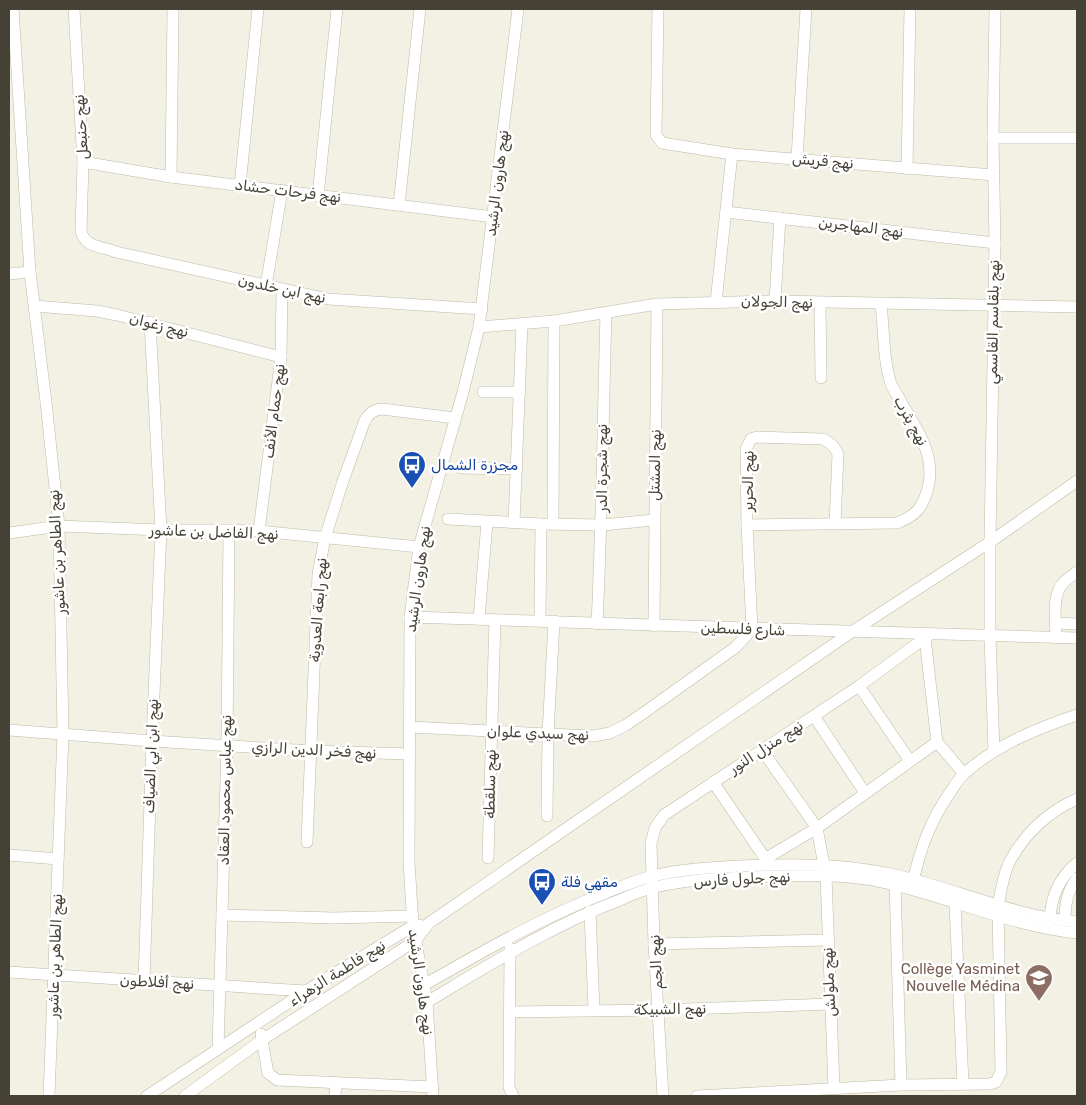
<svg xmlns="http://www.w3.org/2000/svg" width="1086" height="1105" font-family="Rubik,Cairo,sans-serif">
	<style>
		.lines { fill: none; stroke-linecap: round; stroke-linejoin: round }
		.minor-casing { stroke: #bfb9a6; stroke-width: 12 }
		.minor { stroke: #fff; stroke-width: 11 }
		.labels { text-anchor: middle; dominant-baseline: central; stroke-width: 5; stroke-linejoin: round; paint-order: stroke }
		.street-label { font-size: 15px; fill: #454134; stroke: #fff }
		.transit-label { font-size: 15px; fill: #164399; stroke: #fff; text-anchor: start }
		.education-label { font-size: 15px; fill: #785e54; stroke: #fff; text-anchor: end }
	</style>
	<rect width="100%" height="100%" fill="#f3f0e4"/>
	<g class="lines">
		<defs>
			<g id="minor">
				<path d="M13,9L30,272L46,402L59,526L63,734L49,1096"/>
				<path d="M74,9L83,162L81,231C85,248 102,246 116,252L328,299L482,309"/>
				<path d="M658,9L656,135L662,143L732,154L994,175"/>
				<path d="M993,138H1077"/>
				<path d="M797,158L806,9"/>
				<path d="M83,162L171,177L493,217"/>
				<path d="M907,169L910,9"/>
				<path d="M171,177L173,9"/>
				<path d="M240,185L258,9"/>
				<path d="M318,196L337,9"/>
				<path d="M399,205L420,9"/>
				<path d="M726,212L995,243"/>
				<path d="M9,274L30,272"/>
				<path d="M266,286L282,190"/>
				<path d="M775,301L780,218"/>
				<path d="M716,302L732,154"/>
				<path d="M820,303L821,378"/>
				<path d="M35,306L97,311L117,315L281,357"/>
				<path d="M479,327L554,321L657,304L775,301L1077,307"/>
				<path d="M483,392H520"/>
				<path d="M461,468L517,469"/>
				<path d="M448,519L541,524L602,525L654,520"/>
				<path d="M514,523L522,324"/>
				<path d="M553,524L554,321"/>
				<path d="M747,525L897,523C915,516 923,508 928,488C936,457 918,430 902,404C899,397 894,391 891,384C883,359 884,330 881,304"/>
				<path d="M259,531L281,357L282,290"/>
				<path d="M9,533L59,526L161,530H229L259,531L419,547"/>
				<path d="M410,617C632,623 855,633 1077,638"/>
				<path d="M479,619L487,522"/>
				<path d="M540,620L541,524"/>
				<path d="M1056,623L1077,624"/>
				<path d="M597,624C602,520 603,417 606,313"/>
				<path d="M654,626L657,304"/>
				<path d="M925,638L937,742L964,774"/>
				<path d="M1056,638C1056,621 1051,595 1064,582C1068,578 1073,575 1077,572"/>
				<path d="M859,686L910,761"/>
				<path d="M814,716L865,793"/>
				<path d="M410,727L548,734L593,736L610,733L626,725L645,712L719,659L736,647L752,629L747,525L746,449L751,439L757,437L823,439C831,443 834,446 838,454L835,524"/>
				<path d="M9,730L152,741L311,751L409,754"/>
				<path d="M762,750L817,828L826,876L834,1088"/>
				<path d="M994,751L990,636V542L995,243L993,138L995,9"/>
				<path d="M713,782L769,864"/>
				<path d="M547,816L548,734L554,621"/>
				<path d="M307,842L318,574L325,538L343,481L365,420C370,413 373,410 382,409L455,418"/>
				<path d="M9,855L58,859"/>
				<path d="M488,858L495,620"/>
				<path d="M765,859L817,828L937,742"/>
				<path d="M895,884L901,1085"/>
				<path d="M912,887C919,851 930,821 951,791C955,785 959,778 965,773C996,745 1038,728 1077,715"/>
				<path d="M955,904L963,1084"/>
				<path d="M590,911L594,1010"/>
				<path d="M222,915L334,918L413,916"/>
				<path d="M1050,919C1051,897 1060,877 1077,863"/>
				<path d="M1065,921C1065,904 1067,892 1077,878"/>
				<path d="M654,944L827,940"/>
				<path d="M510,948L509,1087L513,1096"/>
				<path d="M9,972L306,991"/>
				<path d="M144,982L152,741L161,530L150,322"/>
				<path d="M424,985C485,950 545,916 610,891C624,886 639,879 653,876C681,869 711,868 740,866C791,864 840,863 891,874C954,888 1013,916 1077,922"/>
				<path d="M427,1002C489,965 552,925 620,900C631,895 643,890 655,887C695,878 738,877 779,876C812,876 845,874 877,881C945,894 1007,926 1077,933"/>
				<path d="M511,1012L659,1010L830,1004"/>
				<path d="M261,1034L268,1073L277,1080L433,1087"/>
				<path d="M218,1049L227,745L229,530"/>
				<path d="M147,1096L306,991L413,926L420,925"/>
				<path d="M185,1096L262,1040L415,941L429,923L853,631L990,542L1077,481"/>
				<path d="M335,1096L336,1083"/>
				<path d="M433,1096L427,1002L413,926L409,862L410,617L419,547L463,392L479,327L518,9"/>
				<path d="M663,1096L654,944L651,843L655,828L664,815L859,686L929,635"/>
				<path d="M697,1096L901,1085L990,1084L996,1082L1001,1072L998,906C1001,891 1003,874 1010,861C1025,833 1049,811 1077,799"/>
			</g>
		</defs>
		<!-- minor casing -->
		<use href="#minor" class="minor-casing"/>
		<!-- minor -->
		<use href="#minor" class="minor"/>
	</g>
	<!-- icons -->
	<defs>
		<symbol id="bus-pin" viewBox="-11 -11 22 30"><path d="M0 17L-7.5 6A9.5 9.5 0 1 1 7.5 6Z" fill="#1a4fb4" stroke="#fff"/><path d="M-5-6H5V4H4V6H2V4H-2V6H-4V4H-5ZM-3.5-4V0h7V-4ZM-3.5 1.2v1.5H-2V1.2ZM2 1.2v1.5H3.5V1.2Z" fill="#fff"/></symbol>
		<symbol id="school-pin" viewBox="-11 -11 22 30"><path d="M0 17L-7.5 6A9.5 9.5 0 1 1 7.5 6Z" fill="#8d6e63" stroke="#fff"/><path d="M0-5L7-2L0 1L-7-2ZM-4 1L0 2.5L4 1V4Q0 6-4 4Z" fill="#fff"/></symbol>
	</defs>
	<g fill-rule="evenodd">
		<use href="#bus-pin" x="396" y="449" width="32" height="43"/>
		<use href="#bus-pin" x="526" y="866" width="32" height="43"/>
		<use href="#school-pin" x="1023" y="962" width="32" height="43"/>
	</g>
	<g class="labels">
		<!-- street labels -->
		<g class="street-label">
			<text transform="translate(81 127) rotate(-94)">نهج حنبعل</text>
			<text transform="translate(823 161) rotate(5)">نهج قريش</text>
			<text transform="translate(497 183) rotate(-83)">نهج هارون الرشيد</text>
			<text transform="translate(288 191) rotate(7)">نهج فرحات حشاد</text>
			<text transform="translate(861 227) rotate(7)">نهج المهاجرين</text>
			<text transform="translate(282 289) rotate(12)">نهج ابن خلدون</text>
			<text transform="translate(777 302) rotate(1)">نهج الجولان</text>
			<text transform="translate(993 322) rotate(-89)">نهج بلقاسم القاسمي</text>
			<text transform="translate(159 325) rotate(14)">نهج زغوان</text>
			<text transform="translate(274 411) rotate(-83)">نهج حمام الأنف</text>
			<text transform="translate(911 421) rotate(61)">نهج يثرب</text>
			<text transform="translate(655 465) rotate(-89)">نهج المشتل</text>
			<text transform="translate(602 468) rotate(-90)">نهج شجرة الدر</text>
			<text transform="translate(748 481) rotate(-89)">نهج الحرير</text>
			<text transform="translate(214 532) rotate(2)">نهج الفاضل بن عاشور</text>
			<text transform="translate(57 552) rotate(-93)">نهج الطاهر بن عاشور</text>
			<text transform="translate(418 579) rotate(-82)">نهج هارون الرشيد</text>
			<text transform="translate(318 610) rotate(-86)">نهج رابعة العدوية</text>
			<text transform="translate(743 629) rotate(2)">شارع فلسطين</text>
			<text transform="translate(538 733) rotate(2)">نهج سيدي علوان</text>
			<text transform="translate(766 747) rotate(-33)">نهج منزل النور</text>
			<text transform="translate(314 750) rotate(3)">نهج فخر الدين الرازي</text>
			<text transform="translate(151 756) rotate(-88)">نهج ابن ابي الضياف</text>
			<text transform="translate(490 784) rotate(-89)">نهج سلقطة</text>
			<text transform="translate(225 790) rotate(-89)">نهج عباس محمود العقاد</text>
			<text transform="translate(742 879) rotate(-3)">نهج جلول فارس</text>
			<text transform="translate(55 956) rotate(-88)">نهج الطاهر بن عاشور</text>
			<text transform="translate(656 962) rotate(-93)">نهج الجم</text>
			<text transform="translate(337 973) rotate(-32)">نهج فاطمة الزهراء</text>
			<text transform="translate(157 982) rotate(3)">نهج أفلاطون</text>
			<text transform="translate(421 982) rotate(82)">نهج هارون الرشيد</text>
			<text transform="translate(829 982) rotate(-93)">نهج ملولش</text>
			<text transform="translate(670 1009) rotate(-1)">نهج الشبيكة</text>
		</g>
		<!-- transit labels -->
		<g class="transit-label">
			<text x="431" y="465">مجزرة الشمال</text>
			<text x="561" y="882">مقهي فلة</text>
		</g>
		<!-- education labels -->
		<g class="education-label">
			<text x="1020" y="969">Collège Yasminet<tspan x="1020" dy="17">Nouvelle Médina</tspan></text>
		</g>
	</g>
	<!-- border -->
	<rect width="1086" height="1105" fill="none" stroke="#454134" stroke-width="20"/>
</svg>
